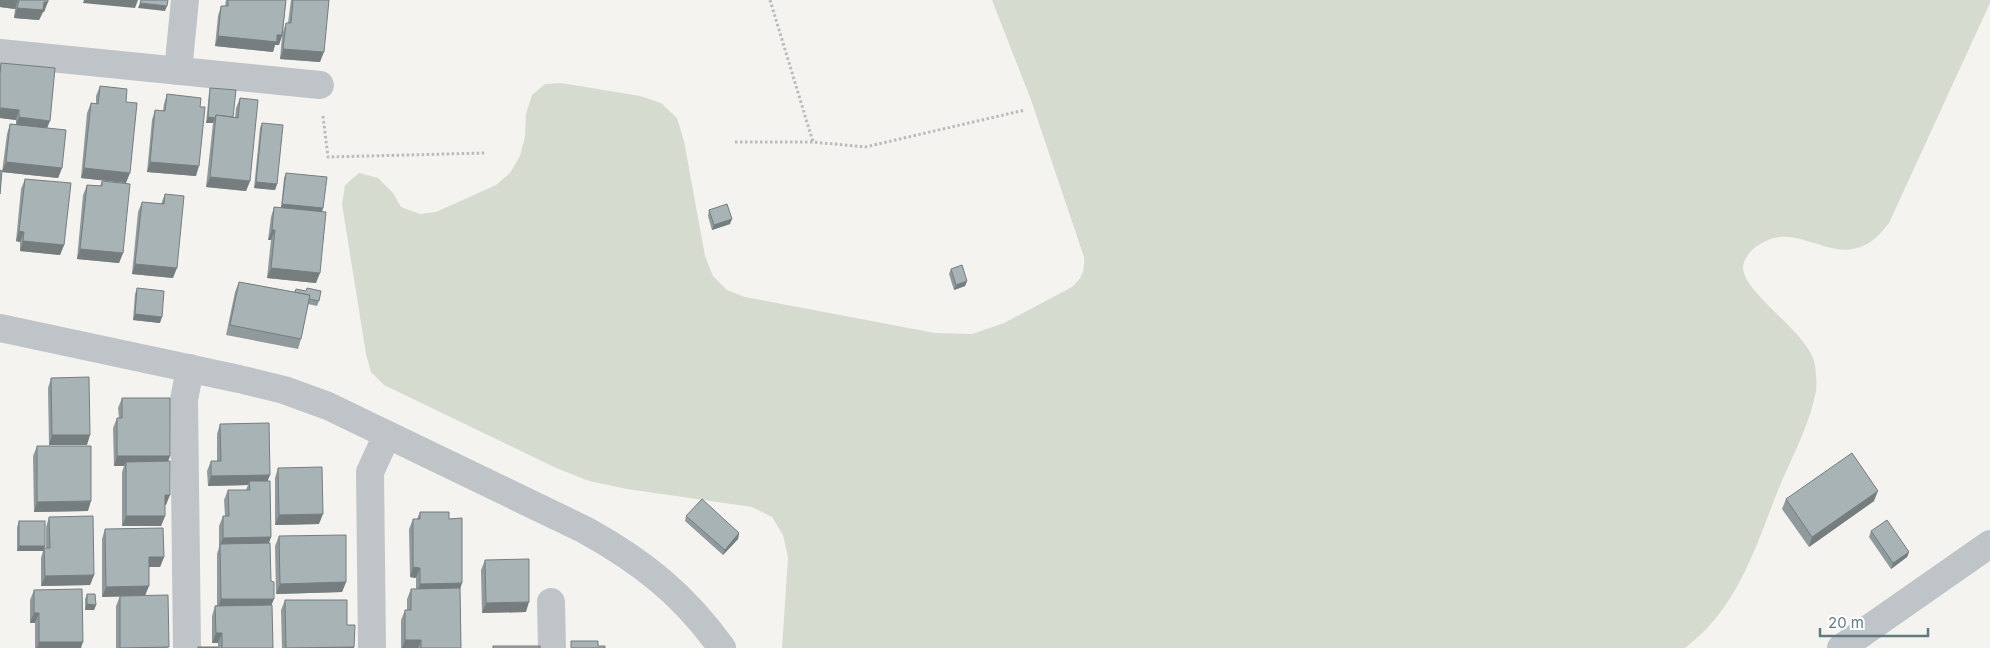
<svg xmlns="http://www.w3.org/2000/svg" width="1990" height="648" font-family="Inter,sans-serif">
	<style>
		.green { fill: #d6dbd0 }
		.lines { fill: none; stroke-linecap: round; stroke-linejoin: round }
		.path { stroke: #b8bcbe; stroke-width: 3; stroke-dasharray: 2.5 2.5; stroke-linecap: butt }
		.minor { stroke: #bec4c7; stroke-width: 28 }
		.tertiary { stroke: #bec4c7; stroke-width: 28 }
		.wall { fill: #909a9c }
		.shaded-wall { fill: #757d7f }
		.building { fill: #a7b3b5; stroke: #757d7f }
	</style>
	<rect width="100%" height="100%" fill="#f4f3ef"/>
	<!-- green -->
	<path class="green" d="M992,0H1990V3L1889,223C1880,234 1872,244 1857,248C1827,258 1794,223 1762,243C1753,248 1748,253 1744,262C1734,289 1810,331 1815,365C1816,372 1817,383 1816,391C1810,423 1794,453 1781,483C1764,524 1749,574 1722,610C1712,624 1699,637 1685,648H782L788,557L783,535L772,517L752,507L627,489L589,481L556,468L384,385L371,372L366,354L342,204L345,185L359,173L378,178L393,193L401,207L420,214L436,212L496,185L510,173L520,156L525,137L526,114L532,95L545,84L561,83L640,96L661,103L677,118L684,141L705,256L713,276L727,290L745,297L935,333L972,334L1004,323L1072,287C1082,278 1085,271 1084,257L1031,100Z"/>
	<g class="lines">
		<!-- path -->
		<g class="path">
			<path d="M770,0L813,142"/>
			<path d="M323,116L328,157L486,153"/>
			<path d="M735,142H813L865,147L1025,110"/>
		</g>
		<!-- minor -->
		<g class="minor">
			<path d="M0,53L320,85"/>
			<path d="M178,71L185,0"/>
			<path d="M551,602L552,648"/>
			<path d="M187,648L184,400L190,368"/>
			<path d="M372,648L370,472L387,435"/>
		</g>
		<!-- tertiary -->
		<g class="tertiary">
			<path d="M0,328L239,379L284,390L328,406L585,530C643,562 684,595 722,648"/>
			<path d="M1841,648L1990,544"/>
		</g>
	</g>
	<!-- wall -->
	<g class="wall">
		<path d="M0,0H48L44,12H43L39,20L14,18L15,9L0,7Z"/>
		<path d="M226,0H286L283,32L286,23H288L291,0H329L320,62L280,59L282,36L279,45H275L273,52L215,46L218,16L221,6H225Z"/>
		<path d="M1,63L47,128L62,168L58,178L2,172L7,134L10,124H16V120L0,118V67Z"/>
		<path d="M100,86L126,102V183L81,178L87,113L91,103L96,104V96Z"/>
		<path d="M210,88L233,117H235L236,108L240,98L250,181L246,191L206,187L213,123H206L209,93Z"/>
		<path d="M167,94L196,176L147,172L152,120L155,110L163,111L164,104Z"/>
		<path d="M262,123L277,184L275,190L254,188L260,128Z"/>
		<path d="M286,173L323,208L322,212L316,283L267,278L271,240H268L271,217L274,207L281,208L284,178Z"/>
		<path d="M25,179L64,245L60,255L20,251V242L16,241L21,189Z"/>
		<path d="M102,181L123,253L119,263L77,259L83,195L87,185L100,186Z"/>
		<path d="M165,194L173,278L132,274L138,212L142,202L161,204Z"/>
		<path d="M709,210L730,224L712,230L708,216Z"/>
		<path d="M951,269L967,281L965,286L954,290L949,274Z"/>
		<path d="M239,282L295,292L296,289L319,301L317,306L308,304L301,339L298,349L226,335L235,292Z"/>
		<path d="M137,288L160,323L133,320L135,294Z"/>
		<path d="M51,378L87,445H49L48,388Z"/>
		<path d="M122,398L170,456L168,461L166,505H165V516L161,526H122V472L124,466H114L113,428L117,418H119L118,408Z"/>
		<path d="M220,424L268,481L271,537L269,543L273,648H218V643H212V616L215,606L217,605V554L219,547V526L223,516H225L224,500L228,490H246L248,485L208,486L207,471L211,461H217V434Z"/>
		<path d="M37,446L88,511L34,512L33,456Z"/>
		<path d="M278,468L319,524L275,525V478Z"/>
		<path d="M1786,499L1874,501L1809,547L1782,509Z"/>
		<path d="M420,512L449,519L460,590L461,648H401V620L405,610H407V599L411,589H416V578L410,577L409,529L413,519H417Z"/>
		<path d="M686,516L739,533L738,539L723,555L685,521Z"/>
		<path d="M49,517L94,575L90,585L41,586V558L43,551H17V527L19,521L45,546L44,548H46V527Z"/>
		<path d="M105,529L164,557L160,567H149L145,596L168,648H116V606L120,596L102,597V539Z"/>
		<path d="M1871,531L1909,552L1907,557L1891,569L1869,537Z"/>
		<path d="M279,536L346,582L342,592L276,594L275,546Z"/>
		<path d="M485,560L526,612L482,613L481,570Z"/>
		<path d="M34,590L81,648H35V623H30V600Z"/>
		<path d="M87,594L96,605L94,610H85V599Z"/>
		<path d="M285,600L347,625L354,648H282L281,610Z"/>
	</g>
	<!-- shaded-wall -->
	<g class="shaded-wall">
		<path d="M0,0H18L15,9L0,7Z"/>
		<path d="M84,0H138L135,8L83,3Z"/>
		<path d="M44,2H48L44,12H43L39,20L14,18L17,8Z"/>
		<path d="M140,3L167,6L165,11L138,8Z"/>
		<path d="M277,35H282L279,45H275L273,52L215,46L218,36Z"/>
		<path d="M283,49L324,52L320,62L280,59Z"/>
		<path d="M1,108L19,110L16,120L0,118Z"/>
		<path d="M19,117L50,121L46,131L15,127Z"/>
		<path d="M208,117L215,118L213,123H206Z"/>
		<path d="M6,162L62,168L58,178L2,172Z"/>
		<path d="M150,162L199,166L196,176L147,172Z"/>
		<path d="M84,168L130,173L126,183L81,178Z"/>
		<path d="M210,177L250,181L246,191L206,187Z"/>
		<path d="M256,182L277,184L275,190L254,188Z"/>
		<path d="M282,204L323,208L321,214L280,209Z"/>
		<path d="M732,219L730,224L712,230L714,225Z"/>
		<path d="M272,230H275L271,240H268Z"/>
		<path d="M19,231L24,232L20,242L16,241Z"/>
		<path d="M23,241L64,245L60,255L20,251Z"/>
		<path d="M80,249L123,253L119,263L77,259Z"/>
		<path d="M135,264L177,268L173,278L132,274Z"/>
		<path d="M271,268L320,273L316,283L267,278Z"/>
		<path d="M967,281L965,286L954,290L956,285Z"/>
		<path d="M135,314L162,317L160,323L133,320Z"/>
		<path d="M52,435H90L87,445H49Z"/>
		<path d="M117,456H170L166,466L126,462L124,466H114Z"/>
		<path d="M270,475L266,485L249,481L248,485L208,486L211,476Z"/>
		<path d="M1878,491L1874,501L1809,547L1812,537Z"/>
		<path d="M165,495H170L166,505H161Z"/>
		<path d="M91,501L88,511L34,512L37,502Z"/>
		<path d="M323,514L319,524L275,525L279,515Z"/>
		<path d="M126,516H165L161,526H122Z"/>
		<path d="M739,533L738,539L723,555L725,550Z"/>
		<path d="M271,537L267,547L220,545L223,538Z"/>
		<path d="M19,546H45L43,551H17Z"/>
		<path d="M1909,552L1907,557L1891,569L1893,563Z"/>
		<path d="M149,557H164L160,567H145Z"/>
		<path d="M413,567L420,568L416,578L410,577Z"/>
		<path d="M94,575L90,585L41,586L45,576Z"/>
		<path d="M346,582L342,592L276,594L280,584Z"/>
		<path d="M462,583L459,593L416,594L420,584Z"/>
		<path d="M149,586L145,596L102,597L106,587Z"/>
		<path d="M221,599H274L270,609H218Z"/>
		<path d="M529,602L526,612L482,613L486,603Z"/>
		<path d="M87,604L96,605L94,610H85Z"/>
		<path d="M34,613H39L35,623H30Z"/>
		<path d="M216,633H222L218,643H212Z"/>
		<path d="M405,640H421L418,648H402Z"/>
		<path d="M39,642H83L81,648H37Z"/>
		<path d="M354,647V648H303Z"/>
	</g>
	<!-- building -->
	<g class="building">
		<path d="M19,0H48V2H44L43,10L17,8Z"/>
		<path d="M141,0H168L167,6L140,3Z"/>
		<path d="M228,0H286L282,35H277V42L218,36L221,6H228Z"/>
		<path d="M293,0H329L324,52L283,49L286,23H291Z"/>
		<path d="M1,63L55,68L50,121L19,117V110L1,108L0,117V74Z"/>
		<path d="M100,86L127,89L126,102L137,103L130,173L84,168L91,103L98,104Z"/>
		<path d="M210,88L236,90L233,117L216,115L215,118L208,117Z"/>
		<path d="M167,94L201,98L200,107H205L199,166L150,162L155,110L165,111Z"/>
		<path d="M240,98L258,100L250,181L210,177L216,115L238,118Z"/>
		<path d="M262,123L283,125L277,184L256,182Z"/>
		<path d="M10,124L66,130L62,168L6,162Z"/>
		<path d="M0,170L2,171L0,194Z"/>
		<path d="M286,173L327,177L323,208L282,204Z"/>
		<path d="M25,179L71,183L64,245L23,241L24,232L19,231Z"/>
		<path d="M102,181L130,184L123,253L80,249L87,185L102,186Z"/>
		<path d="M165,194L184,196L177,268L135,264L142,202L164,204Z"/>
		<path d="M727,204L732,219L714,225L709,210Z"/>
		<path d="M274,207L326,212L320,273L271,268L275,230H272Z"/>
		<path d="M962,265L967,281L956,285L951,269Z"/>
		<path d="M239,282L310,295L301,339L230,325Z"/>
		<path d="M137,288L164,291L162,317L135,314Z"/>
		<path d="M307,288L321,291L319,301L309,299L310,295L295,292L296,289L306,291Z"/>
		<path d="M89,377L90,435H52L51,378Z"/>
		<path d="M122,398H170V456H117V418H122Z"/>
		<path d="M269,423L270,475L211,476V461H221L220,424Z"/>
		<path d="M37,446H91V501L37,502Z"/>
		<path d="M1852,453L1878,491L1812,537L1786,499Z"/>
		<path d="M170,461V495H165V516H126V462Z"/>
		<path d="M322,467L323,514L279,515L278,468Z"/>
		<path d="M249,481H270L271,537L223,538V516H229L228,490H250Z"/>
		<path d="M702,499L739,533L725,550L686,516Z"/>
		<path d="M420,512H449V519L462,518V583L420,584V568L413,567V519H420Z"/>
		<path d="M93,516L94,575L45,576L44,548H50L49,517Z"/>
		<path d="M1887,520L1909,552L1893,563L1871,531Z"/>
		<rect x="19" y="521" width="26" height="25"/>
		<path d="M163,528L164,557H149V586L106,587L105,529Z"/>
		<path d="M346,535V582L280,584L279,536Z"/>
		<path d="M270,543L271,581L274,582V599H221L220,544Z"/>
		<path d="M529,559V602L486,603L485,560Z"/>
		<path d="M460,588L461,648H421V640H405V610H411V589Z"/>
		<path d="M82,589L83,642H39V613H34V590Z"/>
		<path d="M87,594H95L96,605L87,604Z"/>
		<path d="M168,595L169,647L120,648V596Z"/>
		<path d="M285,600H347V625H355L354,647L286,648Z"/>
		<path d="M272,605L273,648H222V633H216L215,606Z"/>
		<path d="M571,641H598V646H605V648H571Z"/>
		<rect x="493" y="646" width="47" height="2"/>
		<rect x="198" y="647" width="20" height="1"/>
	</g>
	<!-- scale -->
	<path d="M1820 628v8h108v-8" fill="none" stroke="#607983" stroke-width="2.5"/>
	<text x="1828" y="628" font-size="15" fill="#607983" stroke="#ffffff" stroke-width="4" paint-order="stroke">20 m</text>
</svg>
